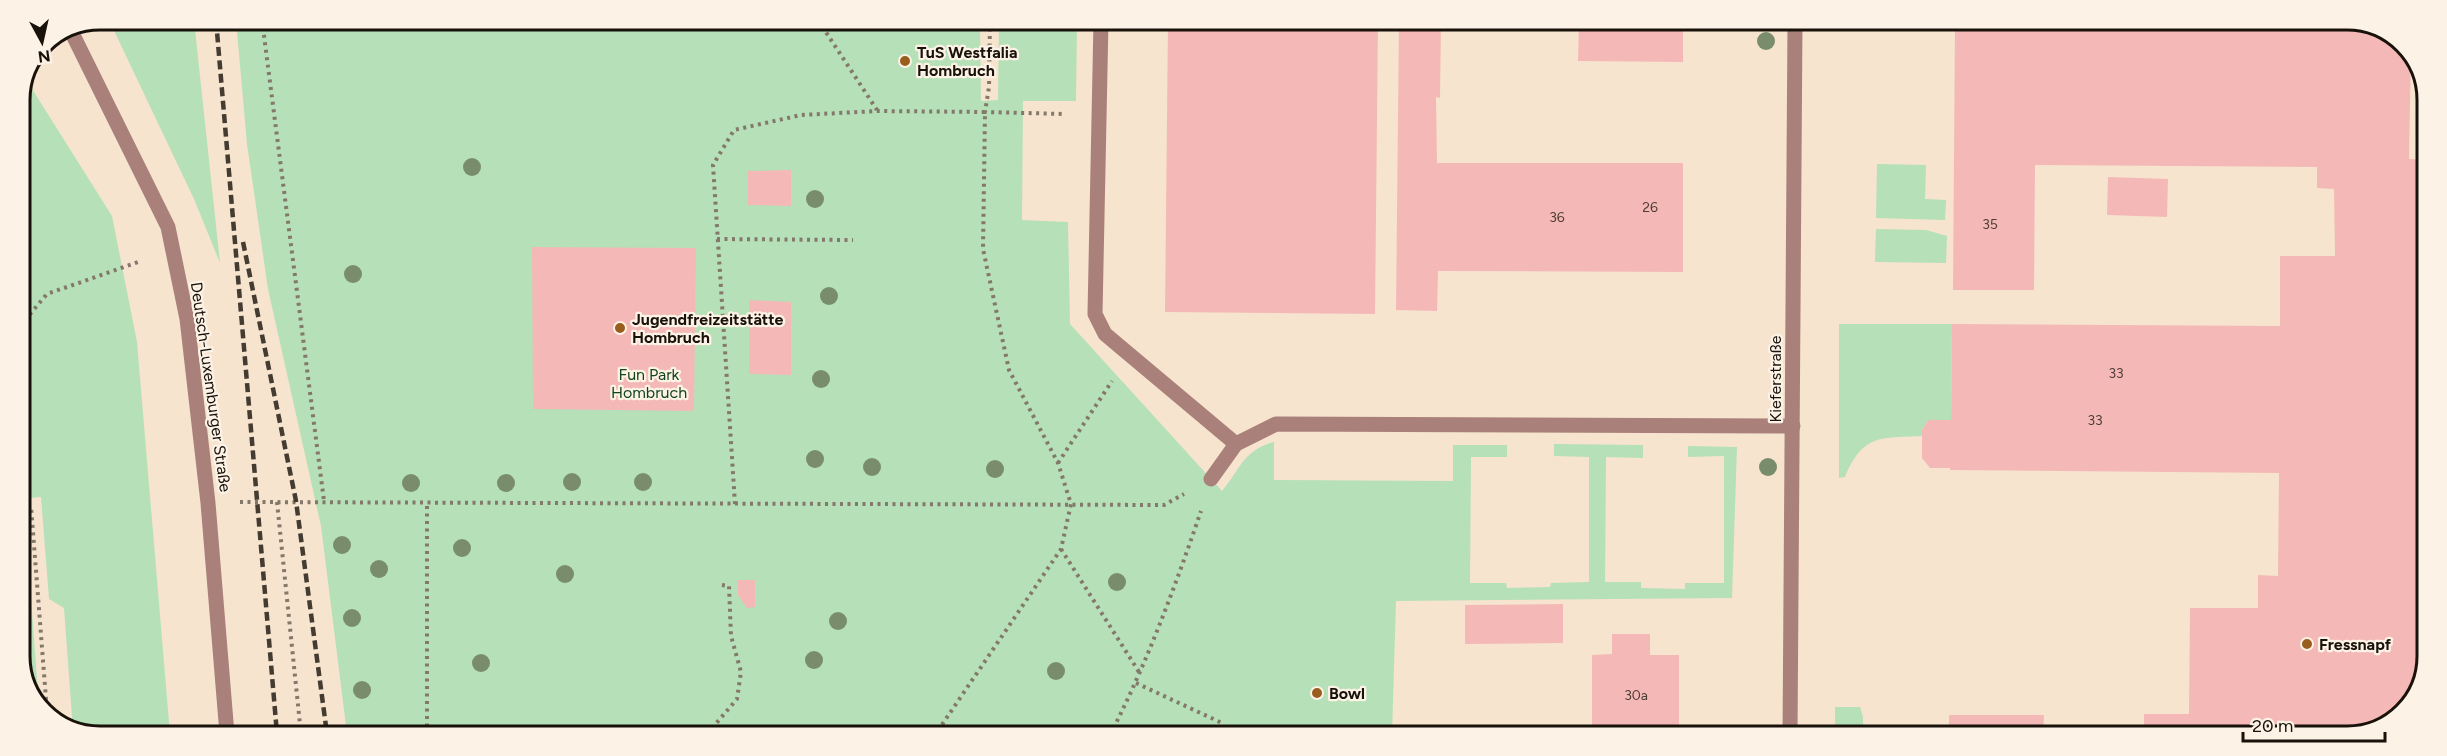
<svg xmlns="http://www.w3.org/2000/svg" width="2447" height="756" font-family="Figtree,sans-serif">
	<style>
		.green { fill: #b5e0b8 }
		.building { fill: #f4b9b7 }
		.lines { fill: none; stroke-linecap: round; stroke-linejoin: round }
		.path { stroke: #84786a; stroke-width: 4; stroke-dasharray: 3 4.5; stroke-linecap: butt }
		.service { stroke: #a9817a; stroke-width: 15 }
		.minor { stroke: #a9817a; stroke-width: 15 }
		.rail { stroke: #443b31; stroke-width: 4.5; stroke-dasharray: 9 4.5; stroke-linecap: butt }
		.tree { fill: #798d6d }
		.poi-dot { fill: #995e1e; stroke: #fdf2e6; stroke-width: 2 }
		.labels { text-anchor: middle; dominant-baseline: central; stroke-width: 4.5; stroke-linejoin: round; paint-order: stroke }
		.number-label { font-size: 14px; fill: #4f3c36 }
		.poi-label { font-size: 16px; font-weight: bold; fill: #18120b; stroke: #fdf2e6; text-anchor: start }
		.park-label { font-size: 16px; fill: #13451d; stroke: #fdf2e6 }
		.street-label { font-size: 16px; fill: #18120b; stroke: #fdf2e6 }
		.rim { fill: none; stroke: #18120b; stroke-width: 3 }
	</style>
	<rect width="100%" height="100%" fill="#f6e4cf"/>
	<!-- green -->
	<g class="green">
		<path d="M109,20H194L220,263L194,199Z"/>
		<path d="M236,20L980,21L981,101L998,100L999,21H1077L1076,101H1023L1022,220L1068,222L1070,324L1222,491C1241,469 1242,451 1274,442V480L1453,481V445H1507V457H1471L1470,583H1506L1507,588L1550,587L1551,583L1589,582V457L1554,456V444L1643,445V458L1606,457L1605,582H1641V588L1685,589V583H1724V456L1688,457V446L1737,447L1732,598L1396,601L1392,735L347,734L321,526L268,289L247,144Z"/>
		<path d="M27,81L112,216L137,342L170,734H79L73,730L64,608L49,599L41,497L20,499V99Z"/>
		<path d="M1877,164L1926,165L1925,199L1946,200L1945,220L1876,218Z"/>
		<path d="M1876,229L1926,230L1947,236L1946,263L1875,262Z"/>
		<path d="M1839,324H1952L1951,420H1928L1922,430V436C1880,438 1863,434 1845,477L1839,478Z"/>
		<path d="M20,516H25L39,707L20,662Z"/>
		<path d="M1835,707H1860L1863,717V736H1835Z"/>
	</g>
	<!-- building -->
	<g class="building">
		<path d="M1168,21H1378L1375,314L1165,312Z"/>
		<path d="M1399,21H1441L1440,98L1436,97L1437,163H1683V272L1438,271L1437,311L1396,310Z"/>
		<path d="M1579,21H1683V62L1578,61Z"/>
		<path d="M1955,22H2368L2411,51L2409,159L2427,160L2425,677L2396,720L2348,736H2144V714H2189L2190,608H2258V575L2278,576L2279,473L1950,470V468H1930L1922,458V430L1928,420H1951L1952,324L2280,326V256H2335L2334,189L2317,188V167L2035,165L2034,290H1953Z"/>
		<path d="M791,170V206L748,205V171Z"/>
		<path d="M2108,177L2168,179L2167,217L2107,215Z"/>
		<path d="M532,247L696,248L694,411L533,409Z"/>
		<path d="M749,300L791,302V375L749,374Z"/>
		<path d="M738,580H755V607L747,608L738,595Z"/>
		<path d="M1563,604V643L1465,644V605Z"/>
		<path d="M1612,634H1650V655H1679V736H1592V655L1612,654Z"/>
		<path d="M1949,715H2044L2043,736H1949Z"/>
	</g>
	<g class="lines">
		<!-- path -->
		<g class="path">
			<path d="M262,20L324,501"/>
			<path d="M818,20L877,110"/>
			<path d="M990,21L989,87L985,112L1066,114"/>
			<path d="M717,239L853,240"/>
			<path d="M20,326L47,294L141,261"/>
			<path d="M1058,463L1112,381"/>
			<path d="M240,502L1164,505L1184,494"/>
			<path d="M277,502L301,734"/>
			<path d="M735,504L713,165L734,130L801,115L877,111L985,112L983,249L1009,370L1058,463L1071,504L1061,549L935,735"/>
			<path d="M20,507L31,506L47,712"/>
			<path d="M1061,549L1139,672"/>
			<path d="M1136,683L1222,723L1217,735"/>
			<path d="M427,734V503"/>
			<path d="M707,734L737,699L741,672L731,636L729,586L722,585"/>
			<path d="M1110,735C1147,663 1175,587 1201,511"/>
		</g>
		<!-- service -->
		<g class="service">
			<path d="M1101,21L1095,314L1105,334L1236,444"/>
			<path d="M1211,479L1236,444L1276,424L1793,426"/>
		</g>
		<!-- minor -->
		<g class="minor">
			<path d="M71,31L168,227L187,319L208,503L227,734"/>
			<path d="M1790,736L1795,22"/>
		</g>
		<!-- rail -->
		<g class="rail">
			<path d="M216,20L277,734"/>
			<path d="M243,242L296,501L327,734"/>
		</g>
	</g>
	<!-- trees -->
	<g class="tree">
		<circle cx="1766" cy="41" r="9"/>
		<circle cx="472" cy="167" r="9"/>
		<circle cx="815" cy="199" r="9"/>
		<circle cx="353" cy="274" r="9"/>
		<circle cx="829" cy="296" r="9"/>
		<circle cx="821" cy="379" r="9"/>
		<circle cx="815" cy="459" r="9"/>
		<circle cx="872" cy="467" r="9"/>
		<circle cx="1768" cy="467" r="9"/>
		<circle cx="995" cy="469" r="9"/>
		<circle cx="572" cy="482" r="9"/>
		<circle cx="643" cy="482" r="9"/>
		<circle cx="411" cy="483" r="9"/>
		<circle cx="506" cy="483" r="9"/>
		<circle cx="342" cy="545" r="9"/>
		<circle cx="462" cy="548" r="9"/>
		<circle cx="379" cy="569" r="9"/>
		<circle cx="565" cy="574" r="9"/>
		<circle cx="1117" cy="582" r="9"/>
		<circle cx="352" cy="618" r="9"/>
		<circle cx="838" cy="621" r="9"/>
		<circle cx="814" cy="660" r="9"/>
		<circle cx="481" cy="663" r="9"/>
		<circle cx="1056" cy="671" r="9"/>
		<circle cx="362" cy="690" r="9"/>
	</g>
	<!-- markers -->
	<g class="poi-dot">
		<circle cx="905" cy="61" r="6"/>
		<circle cx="620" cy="328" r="6"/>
		<circle cx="2307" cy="644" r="6"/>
		<circle cx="1317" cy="693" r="6"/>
	</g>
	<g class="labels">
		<!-- number labels -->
		<g class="number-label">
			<text x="1650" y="207">26</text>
			<text x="1557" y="217">36</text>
			<text x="1990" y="224">35</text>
			<text x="2116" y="373">33</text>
			<text x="2095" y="420">33</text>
			<text x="1636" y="695">30a</text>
		</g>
		<!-- poi labels -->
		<g class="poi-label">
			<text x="917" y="52">TuS Westfalia<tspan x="917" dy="18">Hombruch</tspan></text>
			<text x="632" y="319">Jugendfreizeitstätte<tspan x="632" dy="18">Hombruch</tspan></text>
			<text x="2319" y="644">Fressnapf</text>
			<text x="1329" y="693">Bowl</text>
		</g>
		<!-- park labels -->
		<g class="park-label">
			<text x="649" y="374">Fun Park<tspan x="649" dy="18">Hombruch</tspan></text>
		</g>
		<!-- street labels -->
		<g class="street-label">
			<text transform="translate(1775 379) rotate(-90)">Kieferstraße</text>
			<text transform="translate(211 387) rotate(82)">Deutsch-Luxemburger Straße</text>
		</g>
	</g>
	<!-- crop -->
	<path d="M0 0H2447V756H0ZM100 30H2347A70 70 0 0 1 2417 100V656A70 70 0 0 1 2347 726H100A70 70 0 0 1 30 656V100A70 70 0 0 1 100 30Z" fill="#fdf2e6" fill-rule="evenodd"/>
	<path class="rim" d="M100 30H2347A70 70 0 0 1 2417 100V656A70 70 0 0 1 2347 726H100A70 70 0 0 1 30 656V100A70 70 0 0 1 100 30Z"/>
	<!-- north arrow -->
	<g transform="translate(42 42) rotate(172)" stroke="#fdf2e6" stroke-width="4.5" paint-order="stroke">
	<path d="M0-4.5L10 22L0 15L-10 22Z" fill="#18120b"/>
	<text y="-9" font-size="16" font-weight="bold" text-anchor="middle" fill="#18120b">N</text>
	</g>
	<!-- scale -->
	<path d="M2243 732v9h142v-9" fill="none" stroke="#18120b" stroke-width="3"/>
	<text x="2252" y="732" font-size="18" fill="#18120b" stroke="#fdf2e6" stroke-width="4.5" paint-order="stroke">20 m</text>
</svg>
